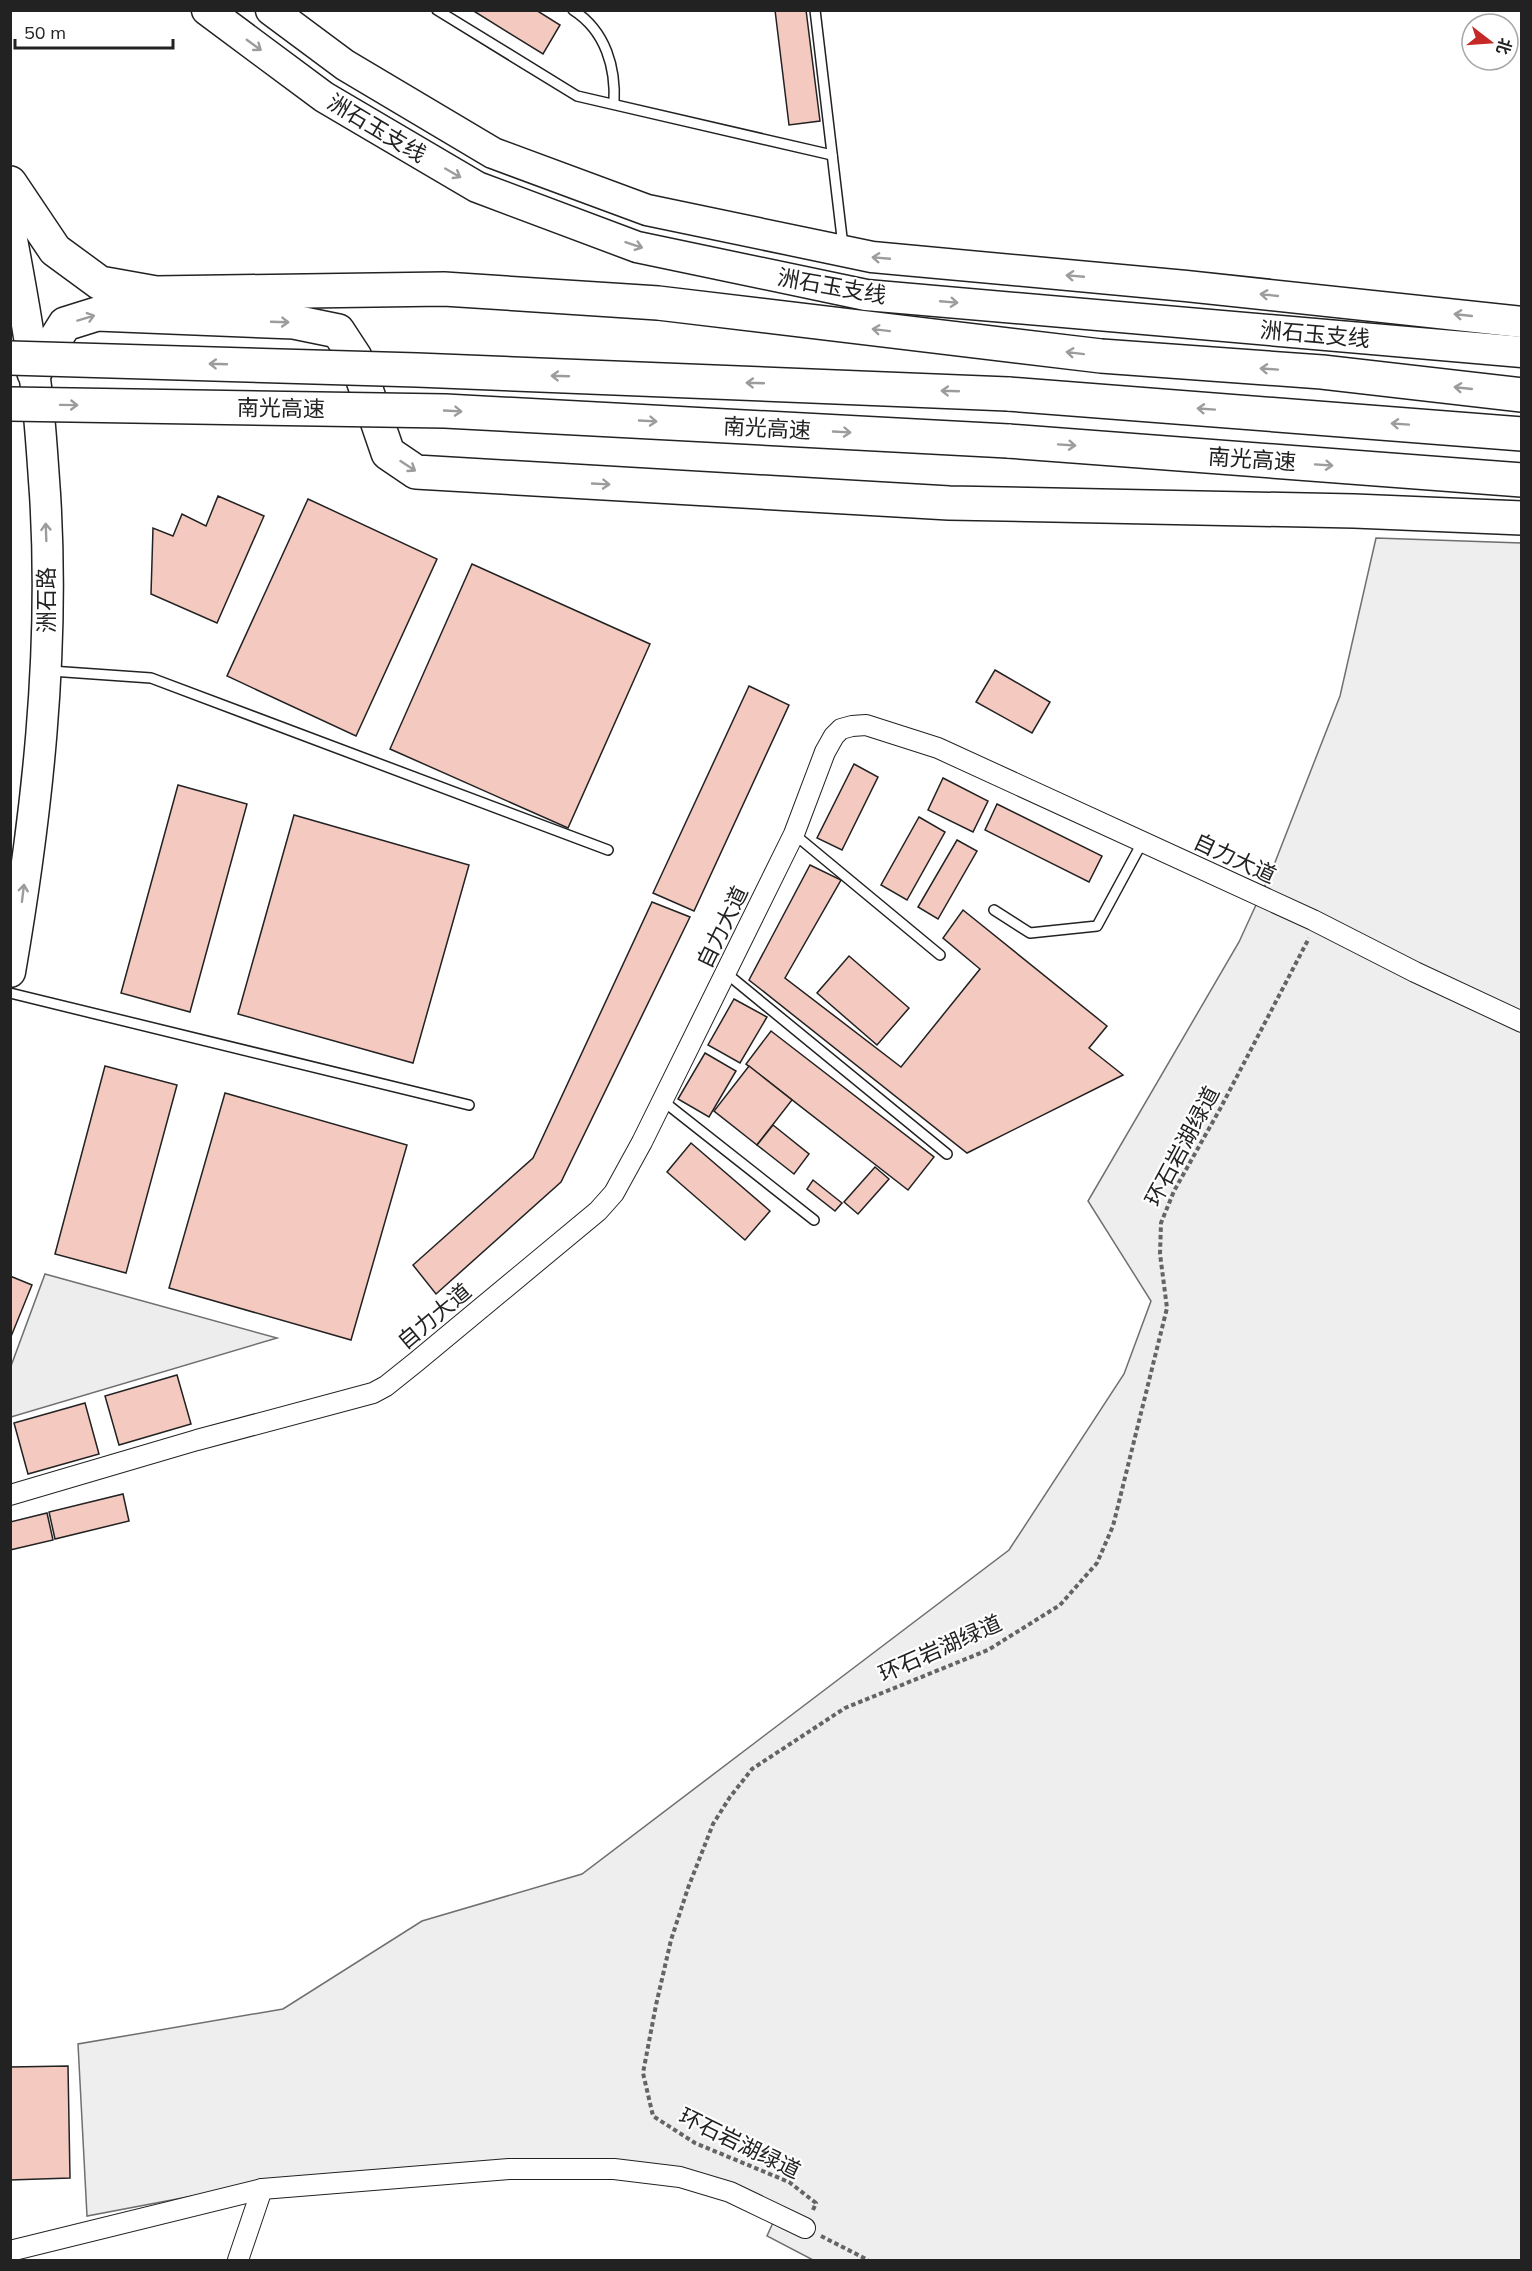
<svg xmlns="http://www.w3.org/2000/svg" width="1532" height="2271" font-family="Mulish,'Noto Sans SC',sans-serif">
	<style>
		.green { fill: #eee; stroke: #6f6f6f; stroke-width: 1.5 }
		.parking { fill: #ededed; stroke: #6f6f6f; stroke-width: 1.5 }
		.building { fill: #f3c9c0; stroke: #222; stroke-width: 1.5 }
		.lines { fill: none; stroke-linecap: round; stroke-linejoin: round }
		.service-casing { stroke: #222; stroke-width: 12 }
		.minor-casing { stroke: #222; stroke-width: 22 }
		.primary-casing { stroke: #222; stroke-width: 33 }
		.motorway-casing { stroke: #222; stroke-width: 36 }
		.path { stroke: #646464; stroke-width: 4; stroke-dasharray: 4.5 3; stroke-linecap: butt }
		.service { stroke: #fff; stroke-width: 9 }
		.minor { stroke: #fff; stroke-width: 20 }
		.primary { stroke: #fff; stroke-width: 30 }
		.motorway { stroke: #fff; stroke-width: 33 }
		.motorway-bridge-casing { stroke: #222; stroke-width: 36; stroke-linecap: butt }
		.motorway-bridge { stroke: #fff; stroke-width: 33 }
		.oneway { stroke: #9c9c9c }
		.labels { text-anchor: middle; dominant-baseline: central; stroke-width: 4.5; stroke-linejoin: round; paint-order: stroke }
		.street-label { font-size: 22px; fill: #222; stroke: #fff }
	</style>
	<rect width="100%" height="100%" fill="#fff"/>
	<!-- green -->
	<path class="green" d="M1376,538L1521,543V2260H813L767,2236L780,2207L682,2169L198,2195L87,2216L78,2044L283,2009L422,1921L582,1874L1009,1550L1124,1374L1151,1301L1088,1201L1239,942L1272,870L1340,696Z"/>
	<!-- parking -->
	<path class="parking" d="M45,1274L277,1338L11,1417V1366Z"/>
	<!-- building -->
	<g class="building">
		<path d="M472,10H536L560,25L543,54Z"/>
		<path d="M775,10H806L820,121L789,125Z"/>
		<path d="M218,496L264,516L217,623L151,594L153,528L173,536L182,514L206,526Z"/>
		<path d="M308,499L437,559L356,736L227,676Z"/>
		<path d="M472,564L650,644L568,828L390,749Z"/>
		<path d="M995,670L1050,702L1032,733L976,702Z"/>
		<path d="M749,686L789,705L694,911L653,893Z"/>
		<path d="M854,764L878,777L842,850L817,838Z"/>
		<path d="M943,778L988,801L973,832L928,810Z"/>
		<path d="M178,785L247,804L190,1012L121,993Z"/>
		<path d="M997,804L1102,856L1089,882L985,830Z"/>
		<path d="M294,815L469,865L413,1063L238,1014Z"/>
		<path d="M919,817L945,832L907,900L881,885Z"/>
		<path d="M957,840L977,851L938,919L918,907Z"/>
		<path d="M810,865L841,880L785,978L901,1067L980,969L943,938L963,910L1107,1026L1089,1048L1123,1075L967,1153L749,980Z"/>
		<path d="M652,902L690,917L561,1182L436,1294L413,1265L533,1158Z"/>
		<path d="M849,956L909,1008L877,1045L817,993Z"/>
		<path d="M734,999L767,1017L740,1063L708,1045Z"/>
		<path d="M771,1031L934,1157L908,1190L746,1064Z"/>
		<path d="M705,1053L736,1071L709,1117L678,1099Z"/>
		<path d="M105,1066L177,1085L126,1273L55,1254Z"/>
		<path d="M749,1066L792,1100L757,1145L714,1111Z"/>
		<path d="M225,1093L407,1145L351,1340L169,1288Z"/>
		<path d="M773,1125L809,1154L794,1174L757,1145Z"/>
		<path d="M691,1143L770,1211L745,1240L667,1172Z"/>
		<path d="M875,1167L889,1179L858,1214L844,1202Z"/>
		<path d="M813,1180L842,1203L835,1211L807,1189Z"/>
		<path d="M10,1276L32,1285L10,1339Z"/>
		<path d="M177,1375L191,1424L119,1445L105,1396Z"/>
		<path d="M85,1403L99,1454L28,1474L14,1423Z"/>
		<path d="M123,1494L129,1521L55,1539L49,1512Z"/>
		<path d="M47,1513L53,1540L10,1550V1522Z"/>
		<path d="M68,2066L70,2178L10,2180V2067Z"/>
	</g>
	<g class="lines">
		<defs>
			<g id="service">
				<path d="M437,10L577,96L832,155"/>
				<path d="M573,10C606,31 616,68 614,104"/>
				<path d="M815,10L843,246"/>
				<path d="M51,671L151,678L608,850"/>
				<path d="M794,834L940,955"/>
				<path d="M994,910L1030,933L1097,926L1143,841"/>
				<path d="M726,973L947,1154"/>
				<path d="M10,993L469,1105"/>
				<path d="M663,1101L814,1220"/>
			</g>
			<g id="minor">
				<path d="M10,1495L197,1440L373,1393L386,1386L416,1362L598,1211L614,1193L642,1142L794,834L825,752L834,736L841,729L852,726L866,725L938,748L1313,920L1415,972L1522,1022"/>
				<path d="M10,2251L262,2189L509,2169H614L680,2177L730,2192L805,2228"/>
				<path d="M238,2260L262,2189"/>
			</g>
			<g id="primary">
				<path d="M207,10L324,97L477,187L637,247L866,295L1522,352"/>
				<path d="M271,10L345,65L493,153L647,210L872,257L1186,286L1522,322"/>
				<path d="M10,229C19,277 28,324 34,372C40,412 42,454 45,494C55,653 37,815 10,972"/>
			</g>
			<g id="motorway">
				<path d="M10,183L55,250L100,283L156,293L444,289L658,303L1101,356L1322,372L1522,395"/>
				<path d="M34,373L65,324L97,314L294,322L338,331L355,357L388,453L416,472L949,503L1354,511L1522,518"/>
				<path d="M1008,394L1522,434"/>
				<path d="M1008,441L1522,480"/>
			</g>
		</defs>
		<!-- service casing -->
		<use href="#service" class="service-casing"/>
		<!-- minor casing -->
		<use href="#minor" class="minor-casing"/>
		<!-- primary casing -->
		<use href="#primary" class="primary-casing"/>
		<!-- motorway casing -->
		<use href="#motorway" class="motorway-casing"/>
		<!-- path -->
		<g class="path">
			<path d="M813,2210L816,2203L789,2182L695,2143L653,2116L643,2073L656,2005L671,1940L688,1888L713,1824L730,1797L752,1769L845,1708L988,1650L1060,1605L1097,1563L1113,1526L1167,1308L1160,1254L1161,1223L1174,1191L1220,1109L1309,938"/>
			<path d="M821,2236L868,2260"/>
		</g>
		<!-- service -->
		<use href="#service" class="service"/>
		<!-- minor -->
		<use href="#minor" class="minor"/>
		<!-- primary -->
		<use href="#primary" class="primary"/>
		<!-- motorway -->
		<use href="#motorway" class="motorway"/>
		<defs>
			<g id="motorway-bridge">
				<path d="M10,358L417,370L1008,394"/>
				<path d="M10,404L445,411L1008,441"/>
			</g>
		</defs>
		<!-- motorway-bridge casing -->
		<use href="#motorway-bridge" class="motorway-bridge-casing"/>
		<!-- motorway-bridge -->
		<use href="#motorway-bridge" class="motorway-bridge"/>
	</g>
	<!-- one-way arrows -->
	<defs><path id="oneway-shaft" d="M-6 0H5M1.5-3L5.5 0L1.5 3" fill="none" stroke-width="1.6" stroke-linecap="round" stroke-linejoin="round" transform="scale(1.5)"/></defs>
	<g class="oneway">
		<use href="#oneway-shaft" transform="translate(254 45) rotate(36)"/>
		<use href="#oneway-shaft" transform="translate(453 173) rotate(30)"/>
		<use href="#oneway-shaft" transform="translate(634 245) rotate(18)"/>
		<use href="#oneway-shaft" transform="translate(881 258) rotate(-175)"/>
		<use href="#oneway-shaft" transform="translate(1075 276) rotate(-175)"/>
		<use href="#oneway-shaft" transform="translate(1269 295) rotate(-174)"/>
		<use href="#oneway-shaft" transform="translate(949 302) rotate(5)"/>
		<use href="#oneway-shaft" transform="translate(1463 315) rotate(-174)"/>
		<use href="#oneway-shaft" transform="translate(86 318) rotate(-17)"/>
		<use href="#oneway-shaft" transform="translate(280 322) rotate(2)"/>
		<use href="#oneway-shaft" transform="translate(881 330) rotate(-173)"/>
		<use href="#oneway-shaft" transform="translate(1075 353) rotate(-173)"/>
		<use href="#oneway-shaft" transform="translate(218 364) rotate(-178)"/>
		<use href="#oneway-shaft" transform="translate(1269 369) rotate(-176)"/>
		<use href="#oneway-shaft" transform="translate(560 376) rotate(-178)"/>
		<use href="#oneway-shaft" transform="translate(755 383) rotate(-178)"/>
		<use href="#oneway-shaft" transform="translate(1463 388) rotate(-174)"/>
		<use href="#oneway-shaft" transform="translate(950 391) rotate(-178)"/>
		<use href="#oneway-shaft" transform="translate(69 405) rotate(1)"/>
		<use href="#oneway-shaft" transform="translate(1206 409) rotate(-176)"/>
		<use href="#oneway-shaft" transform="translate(453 411) rotate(3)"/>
		<use href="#oneway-shaft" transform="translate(648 421) rotate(3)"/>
		<use href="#oneway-shaft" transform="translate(1400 424) rotate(-176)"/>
		<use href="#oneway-shaft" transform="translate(842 432) rotate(3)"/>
		<use href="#oneway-shaft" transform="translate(1067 445) rotate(4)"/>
		<use href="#oneway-shaft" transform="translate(1324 465) rotate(4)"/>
		<use href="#oneway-shaft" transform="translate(408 466) rotate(33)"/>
		<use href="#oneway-shaft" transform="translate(601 484) rotate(3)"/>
		<use href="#oneway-shaft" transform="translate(46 532) rotate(-92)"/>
		<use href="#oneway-shaft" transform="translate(23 893) rotate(-83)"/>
	</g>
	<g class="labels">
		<!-- street labels -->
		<g class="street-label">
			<text transform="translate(377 128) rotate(31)">洲石玉支线</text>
			<text transform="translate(832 286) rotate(10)">洲石玉支线</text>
			<text transform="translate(1315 334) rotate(5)">洲石玉支线</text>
			<text transform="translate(281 408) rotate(1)">南光高速</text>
			<text transform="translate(767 428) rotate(3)">南光高速</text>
			<text transform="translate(1252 459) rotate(4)">南光高速</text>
			<text transform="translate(46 600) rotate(-90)">洲石路</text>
			<text transform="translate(1235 858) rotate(25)">自力大道</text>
			<text transform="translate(722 927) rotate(-64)">自力大道</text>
			<text transform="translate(1182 1146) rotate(-62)">环石岩湖绿道</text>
			<text transform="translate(434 1316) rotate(-40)">自力大道</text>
			<text transform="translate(940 1648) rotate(-24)">环石岩湖绿道</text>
			<text transform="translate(740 2143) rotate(26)">环石岩湖绿道</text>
		</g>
	</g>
	<!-- border -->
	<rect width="1532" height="2271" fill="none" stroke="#222222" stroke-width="24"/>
	<!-- north arrow -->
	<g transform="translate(1490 42) rotate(107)"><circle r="28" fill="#ffffff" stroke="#a7a7a7" stroke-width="1.5"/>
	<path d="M0-4.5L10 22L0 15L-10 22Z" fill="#c62828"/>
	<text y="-9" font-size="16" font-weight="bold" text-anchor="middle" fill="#222222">北</text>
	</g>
	<!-- scale -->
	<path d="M15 39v9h158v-9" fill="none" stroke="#222222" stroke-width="3"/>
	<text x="24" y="39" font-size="18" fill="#222222" stroke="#ffffff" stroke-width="4.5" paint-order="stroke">50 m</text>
</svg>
